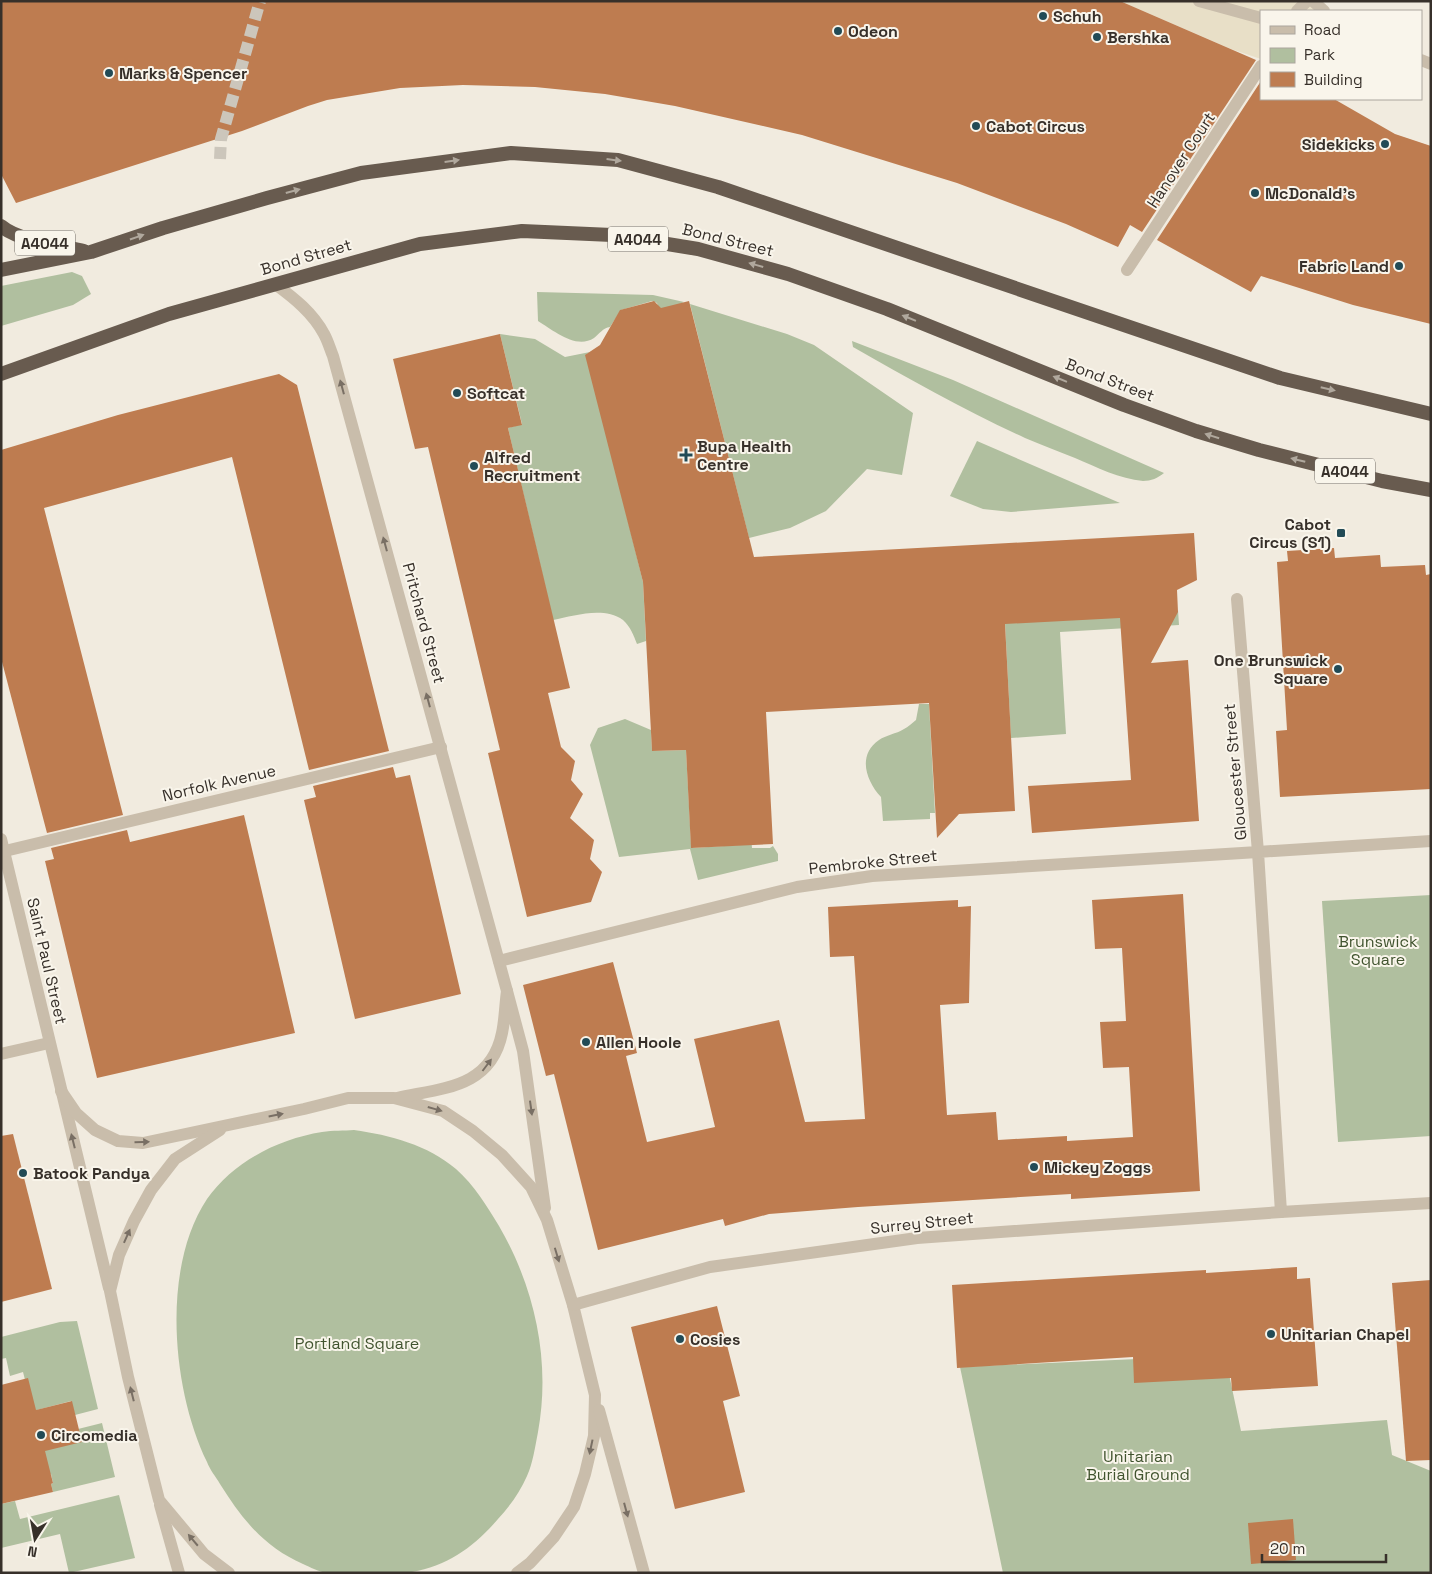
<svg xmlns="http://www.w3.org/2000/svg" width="1432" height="1574" font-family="'Space Grotesk',sans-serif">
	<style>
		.green { fill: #b0bf9f }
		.plaza { fill: #e8dfc7 }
		.building { fill: #be7c50 }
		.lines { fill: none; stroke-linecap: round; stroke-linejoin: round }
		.pedestrian-tunnel { stroke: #ccc6bb; stroke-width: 12; stroke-dasharray: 12 6; stroke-linecap: butt }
		.pedestrian { stroke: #c9bdab; stroke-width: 12 }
		.minor { stroke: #c9bdab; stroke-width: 12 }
		.trunk { stroke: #685b4f; stroke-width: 14 }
		.oneway { fill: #b0a89d }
		.oneway2 { fill: #796f64 }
		.poi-dot { fill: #224b56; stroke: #f9f5eb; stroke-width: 2 }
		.labels { text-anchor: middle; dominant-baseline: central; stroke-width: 4; stroke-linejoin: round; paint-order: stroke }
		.shield { fill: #f9f5eb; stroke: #716b64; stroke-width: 1 }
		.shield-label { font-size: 15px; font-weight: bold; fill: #37302a }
		.poi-label { font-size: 16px; font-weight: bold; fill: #37302a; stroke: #f9f5eb; text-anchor: start }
		.street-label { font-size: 16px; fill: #37302a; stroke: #f9f5eb }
		.park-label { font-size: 16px; fill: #41542f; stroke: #f9f5eb }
	</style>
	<rect width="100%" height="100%" fill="#f1ebdf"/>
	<!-- green -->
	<g class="green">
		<path d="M72,272L82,276L91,294L73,305L1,326V286Z"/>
		<path d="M537,292L653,295L684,302L660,313L657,303L652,301L621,310L610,327C603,328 599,334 594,338C576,350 553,330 538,321Z"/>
		<path d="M690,304L787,334L814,345L913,413L902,475L867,469L826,511L790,528L749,538Z"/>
		<path d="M500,334L535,339L565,357L590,352L587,354L643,582L646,641L637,644C634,636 630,626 623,620C603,606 574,616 553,620L508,428L522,424Z"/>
		<path d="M852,341L953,380L1164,473C1158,478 1151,481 1143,481C1120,479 1096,467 1075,458C1058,451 1041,445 1025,438C966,411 909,379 853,347Z"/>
		<path d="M977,441L1120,503L1011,512L983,509L950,496Z"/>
		<path d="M1178,610L1179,625L1060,632L1066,734L1011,738L1005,623L1176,614Z"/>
		<path d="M919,704H929L935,813H930V819L883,821L881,797C866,781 857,755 879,740C886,735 896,734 904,729C908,727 912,723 916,720Z"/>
		<path d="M625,719L651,730L652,751L686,750L691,844L693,848L740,845L750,823L752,848H770L773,846L778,854V861L698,880L690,849L619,857L590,745L598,728Z"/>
		<path d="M1431,895V1136L1338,1142L1322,901Z"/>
		<path d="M354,1130C390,1135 428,1145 456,1169C474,1185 487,1206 499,1226C535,1288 551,1361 538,1432C535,1447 533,1463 527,1476C520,1492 510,1506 498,1519C475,1546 448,1566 412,1572C399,1574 385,1573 373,1573C358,1573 342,1574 327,1573C319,1572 310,1567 303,1564C264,1547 242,1519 220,1484C216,1477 210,1470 207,1462C172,1390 161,1268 207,1199C233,1162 278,1139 322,1132C333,1130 344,1131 354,1130Z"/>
		<path d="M77,1321L98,1409L75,1415L71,1401L33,1411L23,1372L10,1376L6,1358L1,1359V1337L60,1322Z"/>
		<path d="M1225,1355L1241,1431L1387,1420L1392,1455L1431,1471V1573H1003L960,1367Z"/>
		<path d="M102,1423L115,1477L53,1492L51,1484L53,1483L51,1474H48L43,1451L78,1429Z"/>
		<path d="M119,1495L135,1558L69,1573L60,1534L1,1548V1504L15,1501L20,1519Z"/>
	</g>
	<!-- plaza -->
	<path class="plaza" d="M1120,1H1313L1324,11H1261V59L1231,49Z"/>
	<!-- building -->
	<g class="building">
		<path d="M1,1H1120L1256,60L1142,232L1130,225L1118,247L1066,224L957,183L802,135L675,106L605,94L535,87L463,85L400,88L327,100L308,106L242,131L16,203L1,174Z"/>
		<path d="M1261,81V99H1334L1395,134L1431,146V324L1353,305L1261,276L1251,292L1157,240Z"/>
		<path d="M654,301L661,308L689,301L754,557L1194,533L1197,580L1177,590L1178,612L1151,663L1188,660L1199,821L1032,833L1028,786L1131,780L1120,618L1005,624L1015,811L959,814L937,838L929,703L766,712L773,844L691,848L686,750L652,751L643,582L585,355L600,345L620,310Z"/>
		<path d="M500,334L522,425L508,428L570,688L548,693L561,747L575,761L571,780L583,794L570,818L594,840L590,859L602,872L591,902L527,917L488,753L500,750L428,447L415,449L393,359Z"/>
		<path d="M279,374L297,385L389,751L309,770L232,457L44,508L123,815L47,833L1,658V450L118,415Z"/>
		<path d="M1334,548L1335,558L1380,555L1381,567L1425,565L1426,575L1431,574V789L1280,797L1276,731L1287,730L1277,562L1288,561L1287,551Z"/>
		<path d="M393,767L396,778L410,775L461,994L355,1019L304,800L316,797L313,786Z"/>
		<path d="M244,815L295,1033L97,1078L45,861L54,859L51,848L127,830L130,842Z"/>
		<path d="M1183,894L1200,1191L1071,1199V1194L858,1207L769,1214L725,1226L723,1219L598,1250L554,1074L546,1076L523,985L613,962L637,1053L626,1056L647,1142L715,1127L694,1039L779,1020L805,1122L865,1119L854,956L830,957L828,907L958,900V907L971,906L969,1003L940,1005L947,1115L996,1112L998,1140L1067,1136V1141L1133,1137L1129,1067L1103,1068L1100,1022L1126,1021L1122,948L1095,949L1092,900Z"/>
		<path d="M13,1134L52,1289L1,1302V1136Z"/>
		<path d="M1297,1267V1279L1310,1278L1318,1386L1232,1391L1231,1378L1134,1383L1133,1357L957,1368L952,1285L1206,1270V1273Z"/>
		<path d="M1431,1280V1460L1406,1461L1392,1283Z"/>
		<path d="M717,1306L740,1396L723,1401L745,1492L675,1509L631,1327Z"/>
		<path d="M28,1378L36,1410L72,1401L82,1442L45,1451L53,1483L51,1484L53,1492L1,1504V1385Z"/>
		<path d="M1293,1519L1296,1560L1251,1564L1248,1523Z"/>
	</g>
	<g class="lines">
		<!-- pedestrian-tunnel -->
		<path class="pedestrian-tunnel" d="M220,159L221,139L260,1"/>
		<!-- pedestrian -->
		<g class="pedestrian">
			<path d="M1199,1L1261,18"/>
			<path d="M1297,11L1307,1"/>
			<path d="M1127,270L1261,66"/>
		</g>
		<!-- minor -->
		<g class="minor">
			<path d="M1313,1L1324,11"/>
			<path d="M1421,60L1431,64"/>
			<path d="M275,284C294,298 313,313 324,334C328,341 330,349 333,356L507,991"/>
			<path d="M1,839L109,1288"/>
			<path d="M1431,841L1258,852L1281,1212L1431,1203"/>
			<path d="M5,851L441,747"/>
			<path d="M499,961L797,887L872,876L1258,852L1237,599"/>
			<path d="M1,1054L49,1043"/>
			<path d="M61,1091L76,1113L95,1130L118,1141L143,1143L304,1109L348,1098H394L443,1111L473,1131L502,1155L531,1187L547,1220L573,1305L595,1395L594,1436L585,1474L574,1507L554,1537L530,1563L517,1573"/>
			<path d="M397,1098C442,1088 491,1088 502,1033C505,1019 505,1005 507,991L523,1051L545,1208"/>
			<path d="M220,1130L175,1159L151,1190L134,1221L119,1255L110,1291L128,1377L159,1500L204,1554L229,1573"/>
			<path d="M573,1305L710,1267L917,1238L1281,1212"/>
			<path d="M599,1410L644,1573"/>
			<path d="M160,1505L179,1573"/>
		</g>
		<!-- trunk -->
		<g class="trunk">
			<path d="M1,226C18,241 62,246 84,251"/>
			<path d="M1,270L91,252L163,228L267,198L361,173L511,153L618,160L718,187L1280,378L1431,414"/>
			<path d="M1,374L169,314L420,244L522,231L612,235L698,249L788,274L887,309L1124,405L1196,431L1259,450L1382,481L1431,490"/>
		</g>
	</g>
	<!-- one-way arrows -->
	<defs><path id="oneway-solid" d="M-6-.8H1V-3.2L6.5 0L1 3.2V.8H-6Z" transform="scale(1.25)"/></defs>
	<g class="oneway">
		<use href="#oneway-solid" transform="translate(614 160) rotate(7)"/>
		<use href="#oneway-solid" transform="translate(452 161) rotate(-8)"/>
		<use href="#oneway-solid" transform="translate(293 191) rotate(-15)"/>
		<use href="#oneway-solid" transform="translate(137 237) rotate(-19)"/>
		<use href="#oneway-solid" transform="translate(756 265) rotate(-164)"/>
		<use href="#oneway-solid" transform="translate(909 318) rotate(-158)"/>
		<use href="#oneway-solid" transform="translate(1060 379) rotate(-158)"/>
		<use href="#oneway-solid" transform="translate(1328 389) rotate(13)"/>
		<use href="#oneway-solid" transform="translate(1212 436) rotate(-162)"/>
		<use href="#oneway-solid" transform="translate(1298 460) rotate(-166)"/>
	</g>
	<g class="oneway2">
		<use href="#oneway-solid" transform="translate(342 387) rotate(-105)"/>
		<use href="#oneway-solid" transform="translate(385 544) rotate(-105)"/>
		<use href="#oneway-solid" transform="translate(428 700) rotate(-105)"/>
		<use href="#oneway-solid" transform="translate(487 1065) rotate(-53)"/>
		<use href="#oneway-solid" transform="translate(531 1108) rotate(82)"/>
		<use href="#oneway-solid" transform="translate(435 1109) rotate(16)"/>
		<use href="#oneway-solid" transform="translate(276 1115) rotate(-11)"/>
		<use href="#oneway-solid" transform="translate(73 1141) rotate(-104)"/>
		<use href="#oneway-solid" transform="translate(142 1142) rotate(-2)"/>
		<use href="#oneway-solid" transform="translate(127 1236) rotate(-66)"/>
		<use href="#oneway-solid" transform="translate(557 1255) rotate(73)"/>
		<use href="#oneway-solid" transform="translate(132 1394) rotate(-104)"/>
		<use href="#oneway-solid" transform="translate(591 1447) rotate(102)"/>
		<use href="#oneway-solid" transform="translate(626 1510) rotate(75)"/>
		<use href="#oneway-solid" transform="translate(193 1540) rotate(-130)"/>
	</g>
	<!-- markers -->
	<g class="poi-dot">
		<circle cx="1043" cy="16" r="5"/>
		<circle cx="838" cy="31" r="5"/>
		<circle cx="1097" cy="37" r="5"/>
		<circle cx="109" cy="73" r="5"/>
		<circle cx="976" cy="126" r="5"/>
		<circle cx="1385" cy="144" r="5"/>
		<circle cx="1255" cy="193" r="5"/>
		<circle cx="1399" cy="266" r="5"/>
		<circle cx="457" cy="393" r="5"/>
		<path d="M683.5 447.5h5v5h5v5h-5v5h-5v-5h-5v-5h5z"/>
		<circle cx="474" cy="466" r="5"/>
		<rect x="1336" y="528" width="10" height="10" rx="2.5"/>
		<circle cx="1338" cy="669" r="5"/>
		<circle cx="586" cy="1042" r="5"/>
		<circle cx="1034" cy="1167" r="5"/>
		<circle cx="23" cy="1173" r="5"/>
		<circle cx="1271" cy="1334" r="5"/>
		<circle cx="680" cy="1339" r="5"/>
		<circle cx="41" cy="1435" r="5"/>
	</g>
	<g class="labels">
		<!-- shield labels -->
		<g class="shield">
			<rect x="608" y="226.5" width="60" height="25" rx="4"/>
			<rect x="15" y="230.5" width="60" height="25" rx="4"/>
			<rect x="1315" y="458.5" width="60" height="25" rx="4"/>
		</g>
		<g class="shield-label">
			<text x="638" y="239">A4044</text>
			<text x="45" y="243">A4044</text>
			<text x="1345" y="471">A4044</text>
		</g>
		<!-- poi labels -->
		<g class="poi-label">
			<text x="1053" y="16">Schuh</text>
			<text x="848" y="31">Odeon</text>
			<text x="1107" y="37">Bershka</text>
			<text x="119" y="73">Marks &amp; Spencer</text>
			<text x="986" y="126">Cabot Circus</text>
			<text x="1375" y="144" text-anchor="end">Sidekicks</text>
			<text x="1265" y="193">McDonald's</text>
			<text x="1389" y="266" text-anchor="end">Fabric Land</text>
			<text x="467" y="393">Softcat</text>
			<text x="697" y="446">Bupa Health<tspan x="697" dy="18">Centre</tspan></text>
			<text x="484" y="457">Alfred<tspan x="484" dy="18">Recruitment</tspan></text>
			<text x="1331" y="524" text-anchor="end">Cabot<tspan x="1331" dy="18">Circus (S1)</tspan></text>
			<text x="1328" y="660" text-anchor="end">One Brunswick<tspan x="1328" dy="18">Square</tspan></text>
			<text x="596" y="1042">Allen Hoole</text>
			<text x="1044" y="1167">Mickey Zoggs</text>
			<text x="33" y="1173">Batook Pandya</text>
			<text x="1281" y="1334">Unitarian Chapel</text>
			<text x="690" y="1339">Cosies</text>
			<text x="51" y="1435">Circomedia</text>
		</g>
		<!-- street labels -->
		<g class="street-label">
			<text transform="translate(1181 160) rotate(-57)">Hanover Court</text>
			<text transform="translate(728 240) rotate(14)">Bond Street</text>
			<text transform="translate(306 257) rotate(-16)">Bond Street</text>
			<text transform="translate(1110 380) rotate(21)">Bond Street</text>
			<text transform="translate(424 623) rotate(75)">Pritchard Street</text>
			<text transform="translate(1235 772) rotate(-95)">Gloucester Street</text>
			<text transform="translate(219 783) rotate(-13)">Norfolk Avenue</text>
			<text transform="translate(873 862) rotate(-6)">Pembroke Street</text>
			<text transform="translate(47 961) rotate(77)">Saint Paul Street</text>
			<text transform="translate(922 1223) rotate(-6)">Surrey Street</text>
		</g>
		<!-- park labels -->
		<g class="park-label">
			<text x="1378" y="941">Brunswick<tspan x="1378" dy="18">Square</tspan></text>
			<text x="357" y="1343">Portland Square</text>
			<text x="1138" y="1456">Unitarian<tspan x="1138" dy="18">Burial Ground</tspan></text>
		</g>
	</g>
	<!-- border -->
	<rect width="1432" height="1574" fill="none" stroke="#37302a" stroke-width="5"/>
	<!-- legend -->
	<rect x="1260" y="10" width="162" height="90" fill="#f9f5eb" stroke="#aba69e"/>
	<rect x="1270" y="26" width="25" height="8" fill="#c9bdab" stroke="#aba69e"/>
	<text x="1304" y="35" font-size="15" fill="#37302a">Road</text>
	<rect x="1270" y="48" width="25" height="15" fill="#b0bf9f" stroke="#aba69e"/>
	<text x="1304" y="60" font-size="15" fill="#37302a">Park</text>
	<rect x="1270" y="72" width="25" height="15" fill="#be7c50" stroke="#aba69e"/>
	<text x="1304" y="85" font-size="15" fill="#37302a">Building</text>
	<!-- north arrow -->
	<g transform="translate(35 1539) rotate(191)" stroke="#f9f5eb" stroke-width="4" paint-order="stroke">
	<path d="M0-4L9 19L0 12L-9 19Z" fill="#37302a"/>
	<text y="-8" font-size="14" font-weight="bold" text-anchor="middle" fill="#37302a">N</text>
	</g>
	<!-- scale -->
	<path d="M1262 1554v8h124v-8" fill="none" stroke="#37302a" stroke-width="2.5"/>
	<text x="1270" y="1554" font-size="15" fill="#37302a" stroke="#f9f5eb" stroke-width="4" paint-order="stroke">20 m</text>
</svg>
